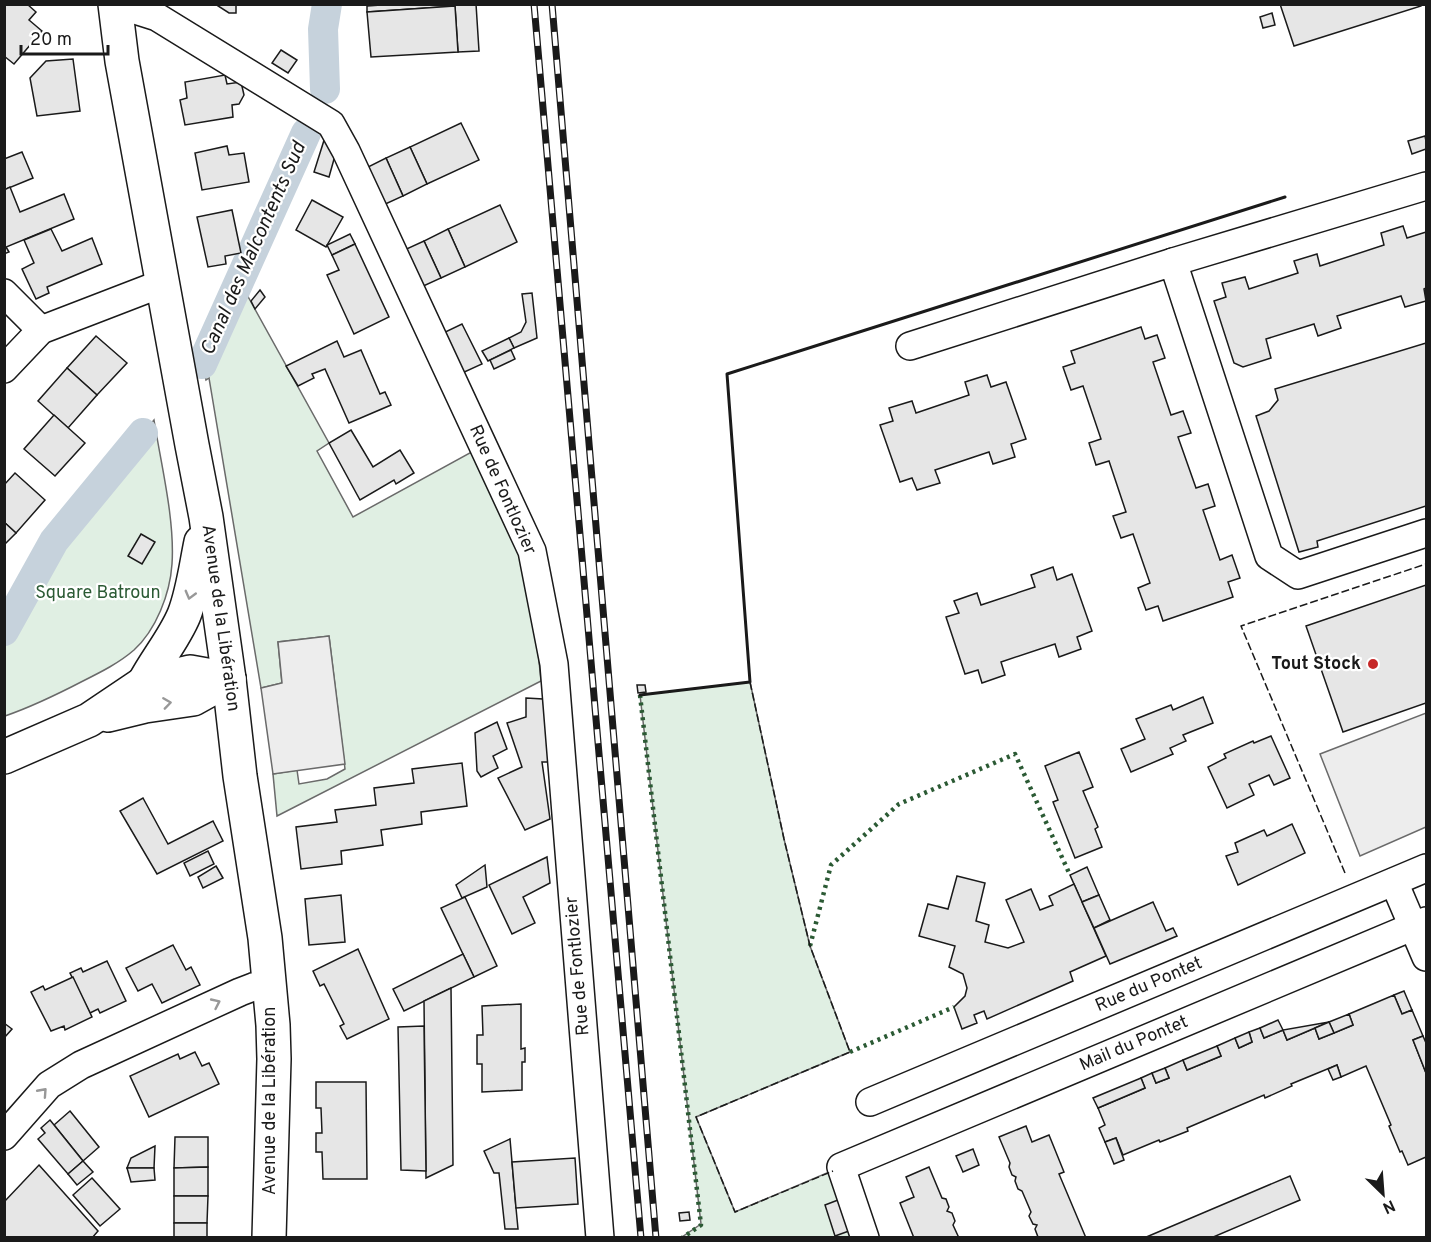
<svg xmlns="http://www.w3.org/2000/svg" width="1431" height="1242" font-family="Overpass,sans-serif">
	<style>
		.green { fill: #e0efe3; stroke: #6a6a6a; stroke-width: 1.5 }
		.parking { fill: #ededed; stroke: #6a6a6a; stroke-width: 1.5 }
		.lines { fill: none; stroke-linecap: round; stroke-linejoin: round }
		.canal { stroke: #c6d2dc; stroke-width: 30 }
		.building { fill: #e6e6e6; stroke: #1a1a1a; stroke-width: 1.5 }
		.street-casing { stroke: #1a1a1a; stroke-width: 30 }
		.secondary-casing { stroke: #1a1a1a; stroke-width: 36 }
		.street { stroke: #fff; stroke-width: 27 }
		.secondary { stroke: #fff; stroke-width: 33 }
		.rail-casing { stroke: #1a1a1a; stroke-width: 7 }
		.rail { stroke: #fff; stroke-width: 4.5; stroke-dasharray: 14; stroke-linecap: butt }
		.hedge { stroke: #2b5a34; stroke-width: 4.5; stroke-dasharray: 3 4.5; stroke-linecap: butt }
		.fence { stroke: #1a1a1a; stroke-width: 1.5; stroke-dasharray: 8 3; stroke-linecap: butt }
		.wall { stroke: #1a1a1a; stroke-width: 3 }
		.oneway { stroke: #989898 }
		.poi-dot { fill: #c62828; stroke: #fff; stroke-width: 2 }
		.labels { text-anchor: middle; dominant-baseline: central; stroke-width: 4.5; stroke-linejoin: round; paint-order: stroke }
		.street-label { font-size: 18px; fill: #1a1a1a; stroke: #fff }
		.park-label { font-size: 18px; fill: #2b5a34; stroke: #fff }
		.poi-label { font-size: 18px; font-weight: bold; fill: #1a1a1a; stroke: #fff; text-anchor: end }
		.water-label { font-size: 20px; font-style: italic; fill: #1a1a1a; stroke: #fff }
	</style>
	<rect width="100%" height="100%" fill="#fff"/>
	<!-- green -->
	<g class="green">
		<path d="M246,293L329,443L317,451L353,517L477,449L513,529L534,611L541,681L277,816L273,774L297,770L299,784L327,779L345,769L329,636L278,642L282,683L261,688L209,378L206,380L204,370Z"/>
		<path d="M154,420C161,464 175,520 172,564C170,594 156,630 134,650C119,663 101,672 83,681C58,694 31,707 5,716V634L54,541Z"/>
		<path d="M750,682L784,839L810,946L850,1052L696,1117L735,1212L841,1167L865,1237H682L701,1224L640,695Z"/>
	</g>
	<!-- parking -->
	<g class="parking">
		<path d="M329,636L345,764L273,774L261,688L282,683L278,642Z"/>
		<path d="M1426,713V827L1360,856L1320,754Z"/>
	</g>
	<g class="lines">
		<!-- canal -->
		<g class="canal">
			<path d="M325,89L323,29L327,4"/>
			<path d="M202,364L306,133"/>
			<path d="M4,631L54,541L143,433"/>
		</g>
	</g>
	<!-- building -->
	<g class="building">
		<path d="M6,4H27L36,12L29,20L42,31L14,64L4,56V6Z"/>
		<path d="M215,4H236V13H229Z"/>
		<path d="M396,4H476L479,51L458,52L455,6L367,12V6Z"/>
		<path d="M1280,4H1421V6L1294,46Z"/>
		<path d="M455,6L458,52L371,57L367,12Z"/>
		<path d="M1272,13L1275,25L1263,28L1260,17Z"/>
		<path d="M281,50L297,60L288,73L272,63Z"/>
		<path d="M73,59L80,111L37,116L30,78L46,61Z"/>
		<path d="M225,75L227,84L241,82L244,95L239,104L232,105L233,117L185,125L180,100L187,98L185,82Z"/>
		<path d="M461,123L479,160L427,184L410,147Z"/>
		<path d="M326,134L336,152L329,177L314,172Z"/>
		<path d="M1425,136L1426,141V149L1412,154L1408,141Z"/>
		<path d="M227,146L229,155L244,153L249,182L202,190L195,153Z"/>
		<path d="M410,147L427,184L403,196L386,158Z"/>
		<path d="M22,152L33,178L4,190V159Z"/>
		<path d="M386,158L403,196L381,206L364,169Z"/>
		<path d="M10,187L20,212L64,194L74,219L6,247L9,252L4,254V190Z"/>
		<path d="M312,200L343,217L326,247L296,230Z"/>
		<path d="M500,205L517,242L465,267L448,229Z"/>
		<path d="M232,210L241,253L225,256L226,264L208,267L197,217Z"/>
		<path d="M1403,226L1407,238L1426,232V288L1424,289L1426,301L1405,307L1401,296L1337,316L1341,328L1318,336L1314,324L1266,339L1271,358L1243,367L1234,363L1214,301L1226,297L1222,283L1245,277L1249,289L1298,273L1294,261L1317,254L1320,266L1384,245L1381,233Z"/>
		<path d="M51,229L62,251L92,238L102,264L47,287L49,293L36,299L22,269L34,263L24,240Z"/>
		<path d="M448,229L465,267L441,278L424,241Z"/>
		<path d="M350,234L355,244L332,255L327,245Z"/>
		<path d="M424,241L441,278L419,288L402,251Z"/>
		<path d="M355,244L389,317L354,334L327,275L339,270L332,255Z"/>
		<path d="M260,290L265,297L255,309L251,301Z"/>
		<path d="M532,293L537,338L514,348L509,338L521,332L526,322L522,294Z"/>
		<path d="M462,324L482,364L460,374L441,334Z"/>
		<path d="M1141,327L1145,339L1157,335L1165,358L1153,362L1171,415L1183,411L1191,433L1178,437L1196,488L1208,484L1215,506L1203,510L1220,560L1232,555L1240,578L1228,582L1233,597L1163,621L1158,606L1146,610L1138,588L1150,583L1133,534L1121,538L1113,516L1126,512L1109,461L1096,465L1089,443L1101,439L1083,386L1071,390L1063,367L1075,363L1071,351Z"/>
		<path d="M96,336L127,363L97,395L67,368Z"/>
		<path d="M509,338L514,348L488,361L482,351Z"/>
		<path d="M337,341L344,357L361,350L380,394L385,392L391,405L349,423L325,369L312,374L314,378L298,386L286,366Z"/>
		<path d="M1426,343V506L1317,541L1318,547L1299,552L1256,416L1269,411L1278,400L1275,389Z"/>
		<path d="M511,350L515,359L494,369L490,360Z"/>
		<path d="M67,368L97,395L68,428L38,401Z"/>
		<path d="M987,375L991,387L1006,382L1026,439L1011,444L1015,457L993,464L989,452L935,470L940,483L917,490L912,478L900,482L880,425L893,421L889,408L912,401L916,413L969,395L965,382Z"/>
		<path d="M54,415L85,443L55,476L24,449Z"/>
		<path d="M351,430L373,467L400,450L414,473L396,484L394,480L360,500L329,443Z"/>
		<path d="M15,473L45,500L16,533L4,522V485Z"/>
		<path d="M4,522L16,533L4,545Z"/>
		<path d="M141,534L155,542L142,564L128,556Z"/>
		<path d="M1053,567L1057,580L1072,574L1092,631L1077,637L1081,649L1059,657L1055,644L1001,662L1005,675L982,683L978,670L965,674L946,617L959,613L954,601L977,593L981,605L1035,587L1031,575Z"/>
		<path d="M1426,585V703L1343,732L1306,626Z"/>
		<path d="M637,685H645L646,692L638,693Z"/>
		<path d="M1203,697L1213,723L1183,735L1186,741L1170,748L1173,754L1131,772L1121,749L1145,739L1136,719L1171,705L1173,710Z"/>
		<path d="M526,698L543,699L550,762H542L550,819L525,830L498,778L522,767L507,723L526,717Z"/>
		<path d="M497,722L507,749L493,756L498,768L481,777L477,771L475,733Z"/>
		<path d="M1271,736L1290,778L1274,785L1269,775L1249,784L1254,795L1227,808L1208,767L1226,758L1224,754L1253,741L1254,743Z"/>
		<path d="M1079,752L1093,787L1083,791L1098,827L1095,829L1102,847L1075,858L1053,802L1058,800L1045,766Z"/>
		<path d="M462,763L467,806L421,812L422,824L381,830L383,845L341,851L342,864L301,869L296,827L337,822L335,810L376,805L374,788L414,783L412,769Z"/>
		<path d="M143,798L168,844L213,821L223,841L157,874L120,811Z"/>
		<path d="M1292,824L1305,853L1238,885L1226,856L1238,852L1235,843L1264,830L1267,836Z"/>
		<path d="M208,851L214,864L190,876L184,863Z"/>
		<path d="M547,857L550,883L523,897L535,923L512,934L489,885Z"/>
		<path d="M485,865L487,887L462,898L456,885Z"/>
		<path d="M216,866L223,878L203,888L198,877Z"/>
		<path d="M1087,867L1099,895L1082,902L1070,875Z"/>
		<path d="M957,876L985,883L976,921L989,925L985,942L1008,948L1024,942L1006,900L1031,889L1040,910L1053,905L1049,896L1074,884L1106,956L1070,972L1073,981L987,1019L984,1011L974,1015L977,1023L962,1029L954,1007L965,996L967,988L963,974L949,967L955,946L919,936L928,904L948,909Z"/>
		<path d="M341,895L345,942L309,945L305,899Z"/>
		<path d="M1099,895L1110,920L1094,928L1082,902Z"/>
		<path d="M465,897L497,966L474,977L441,908Z"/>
		<path d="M1153,902L1166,931L1173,928L1177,936L1110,964L1094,928Z"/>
		<path d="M173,945L186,970L191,967L200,985L162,1003L152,984L138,991L126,968Z"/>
		<path d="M358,949L389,1019L347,1039L340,1026L344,1024L324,984L320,986L313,971Z"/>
		<path d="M463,954L474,977L404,1011L393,989Z"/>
		<path d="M107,961L126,1001L100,1013L98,1009L90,1013L70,973L81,968L83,972Z"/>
		<path d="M73,977L92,1017L65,1030L64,1026L51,1031L31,992L43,986L45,990Z"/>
		<path d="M451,988L453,1165L426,1178L424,1001Z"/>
		<path d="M1404,991L1412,1010L1402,1014L1394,995Z"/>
		<path d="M1394,995L1402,1014L1412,1010L1423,1036L1413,1040L1426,1073V1157L1408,1165L1402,1151L1400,1152L1389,1126L1391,1125L1366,1066L1341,1077L1337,1065L1291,1084L1292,1086L1265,1098L1264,1095L1187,1128L1188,1131L1160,1142L1159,1140L1123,1155L1116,1138L1105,1142L1099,1128L1105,1125L1098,1108L1145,1088L1141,1078L1152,1073L1156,1083L1169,1078L1165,1068L1183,1060L1187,1070L1221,1056L1217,1046L1235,1038L1239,1048L1252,1042L1249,1032L1260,1028L1264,1038L1283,1030L1287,1040L1315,1028L1319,1039L1353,1025L1349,1014Z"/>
		<path d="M521,1004V1049L525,1048V1062H522V1090L482,1092V1064H477V1035H483L482,1006Z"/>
		<path d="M1349,1014L1353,1025L1334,1033L1329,1022Z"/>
		<path d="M1278,1020L1283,1030L1264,1038L1260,1028Z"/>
		<path d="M1329,1022L1287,1040L1283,1030Z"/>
		<path d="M1329,1022L1334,1033L1319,1039L1315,1028Z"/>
		<path d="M4,1023L12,1029L4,1038Z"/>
		<path d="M424,1026L426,1171L401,1170L398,1027Z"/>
		<path d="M1249,1032L1252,1042L1239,1048L1235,1038Z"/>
		<path d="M1423,1036L1426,1043V1073L1413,1040Z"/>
		<path d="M1217,1046L1221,1056L1187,1070L1183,1060Z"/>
		<path d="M195,1052L202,1066L209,1063L219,1084L149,1117L130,1076L178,1054L180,1059Z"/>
		<path d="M1337,1065L1341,1077L1333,1080L1328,1069Z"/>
		<path d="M1165,1068L1169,1078L1156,1083L1152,1073Z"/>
		<path d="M1141,1078L1145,1088L1098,1108L1093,1098Z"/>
		<path d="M316,1082H366L367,1179H323L322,1152H316V1133H322L321,1108H316Z"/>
		<path d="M70,1111L99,1147L83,1161L54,1125Z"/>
		<path d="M50,1120L83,1161L68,1174L38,1139L45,1133L41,1128Z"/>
		<path d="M1026,1126L1032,1142L1049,1135L1064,1172L1059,1174L1086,1238L1038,1237L1035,1229L1037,1225L1033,1224L1029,1216L1031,1212L1022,1191L1018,1189L1015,1181L1016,1177L1012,1175L1009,1167L1010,1163L999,1137Z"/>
		<path d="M175,1137H208V1167L174,1168Z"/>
		<path d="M1116,1138L1124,1160L1114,1164L1105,1142Z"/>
		<path d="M510,1139L516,1208L518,1229H505L499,1173H494L484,1151Z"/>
		<path d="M155,1146L154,1168H127L131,1158Z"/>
		<path d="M973,1149L979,1165L963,1172L956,1156Z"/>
		<path d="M575,1158L578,1204L516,1208L512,1162Z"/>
		<path d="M83,1161L93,1172L77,1185L68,1174Z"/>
		<path d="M39,1165L98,1231L92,1238H4V1202Z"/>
		<path d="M208,1167V1196H174V1168Z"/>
		<path d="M929,1167L942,1198L946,1199L949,1207L947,1211L952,1213L955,1221L953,1225L959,1238H914L900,1203L914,1197L906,1177Z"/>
		<path d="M127,1168H154L155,1180L131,1182Z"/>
		<path d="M1290,1176L1300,1200L1211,1238H1144Z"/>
		<path d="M92,1178L120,1209L100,1226L73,1195Z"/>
		<path d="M174,1196H208L207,1223H174Z"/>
		<path d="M838,1200L849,1231L835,1236L825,1205Z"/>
		<path d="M689,1212L690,1220L680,1221L679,1213Z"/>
		<rect x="174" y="1223" width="33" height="15"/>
	</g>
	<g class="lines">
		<defs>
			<g id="street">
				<path d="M116,11L135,10L157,17L331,124L346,151L532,551L554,664L600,1238"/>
				<path d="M1173,262L1426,186"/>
				<path d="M4,293L41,330"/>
				<path d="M910,346L1173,262L1269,556L1298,575L1426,533"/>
				<path d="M4,369L41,330L163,283"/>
				<path d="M1394,882L1426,957"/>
				<path d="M870,1102L1426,868"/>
				<path d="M4,1136L49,1085L81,1065L240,992L253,987L270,985"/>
				<path d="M865,1238L841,1167L1426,921"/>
			</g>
			<g id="secondary">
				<path d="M115,4L122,61L192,445L206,517L229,679L240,776L265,938L273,1025L274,1059L269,1238"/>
				<path d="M144,683C156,660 174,639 184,615C193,592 196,566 201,542"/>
				<path d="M108,715L145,706L193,699L229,679"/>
				<path d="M4,757L89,720L144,683L190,672L229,679"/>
			</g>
		</defs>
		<!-- street casing -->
		<use href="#street" class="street-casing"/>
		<!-- secondary casing -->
		<use href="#secondary" class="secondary-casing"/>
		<!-- street -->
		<use href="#street" class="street"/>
		<!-- secondary -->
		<use href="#secondary" class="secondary"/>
		<defs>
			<g id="rail">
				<path d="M534,4L641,1238"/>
				<path d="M552,4L656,1238"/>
			</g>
		</defs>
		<!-- rail casing -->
		<use href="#rail" class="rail-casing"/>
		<!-- rail -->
		<use href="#rail" class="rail"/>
		<!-- hedge -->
		<g class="hedge">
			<path d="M640,695L701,1225L682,1238"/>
			<path d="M810,946L831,865L899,804L1015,754L1070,875"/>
			<path d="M850,1052L954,1007"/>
		</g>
		<!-- fence -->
		<g class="fence">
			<path d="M750,682L784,839L810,946L850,1052L696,1117L735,1212L833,1171"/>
			<path d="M1345,873L1241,626L1426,564"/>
		</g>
		<!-- wall -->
		<path class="wall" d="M640,695L750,682L727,374L1285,197"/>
	</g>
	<!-- one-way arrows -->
	<defs><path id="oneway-chevron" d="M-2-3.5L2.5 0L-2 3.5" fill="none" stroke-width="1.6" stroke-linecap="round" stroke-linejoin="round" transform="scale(1.5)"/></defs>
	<g class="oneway">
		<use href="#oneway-chevron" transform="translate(190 595) rotate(105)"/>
		<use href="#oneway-chevron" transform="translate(167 703) rotate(-8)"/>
		<use href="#oneway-chevron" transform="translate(216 1003) rotate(-25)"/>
		<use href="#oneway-chevron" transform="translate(43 1092) rotate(-48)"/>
	</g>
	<!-- markers -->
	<circle class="poi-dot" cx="1373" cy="664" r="6"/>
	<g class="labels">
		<!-- street labels -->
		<g class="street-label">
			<text transform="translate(502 490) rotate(66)">Rue de Fontlozier</text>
			<text transform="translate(220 618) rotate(82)">Avenue de la Libération</text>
			<text transform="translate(578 966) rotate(-95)">Rue de Fontlozier</text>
			<text transform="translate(1149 985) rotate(-23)">Rue du Pontet</text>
			<text transform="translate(1134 1044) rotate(-23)">Mail du Pontet</text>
			<text transform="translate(270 1101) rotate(-90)">Avenue de la Libération</text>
		</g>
		<!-- park labels -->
		<g class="park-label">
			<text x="98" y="593">Square Batroun</text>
		</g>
		<!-- poi labels -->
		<g class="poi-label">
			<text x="1361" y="664">Tout Stock</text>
		</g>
		<!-- water labels -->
		<g class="water-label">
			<text transform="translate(254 249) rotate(-66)">Canal des Malcontents Sud</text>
		</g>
	</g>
	<!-- border -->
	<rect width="1431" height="1242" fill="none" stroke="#1a1a1a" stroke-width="12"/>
	<!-- north arrow -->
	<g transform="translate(1383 1194) rotate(155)" stroke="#ffffff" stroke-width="4.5" paint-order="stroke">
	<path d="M0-4.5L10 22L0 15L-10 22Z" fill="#1a1a1a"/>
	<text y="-9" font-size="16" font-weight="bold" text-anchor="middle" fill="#1a1a1a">N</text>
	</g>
	<!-- scale -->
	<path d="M21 45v9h87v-9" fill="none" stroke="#1a1a1a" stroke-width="3"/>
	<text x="30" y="45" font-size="18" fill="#1a1a1a" stroke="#ffffff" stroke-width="4.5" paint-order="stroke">20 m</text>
</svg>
